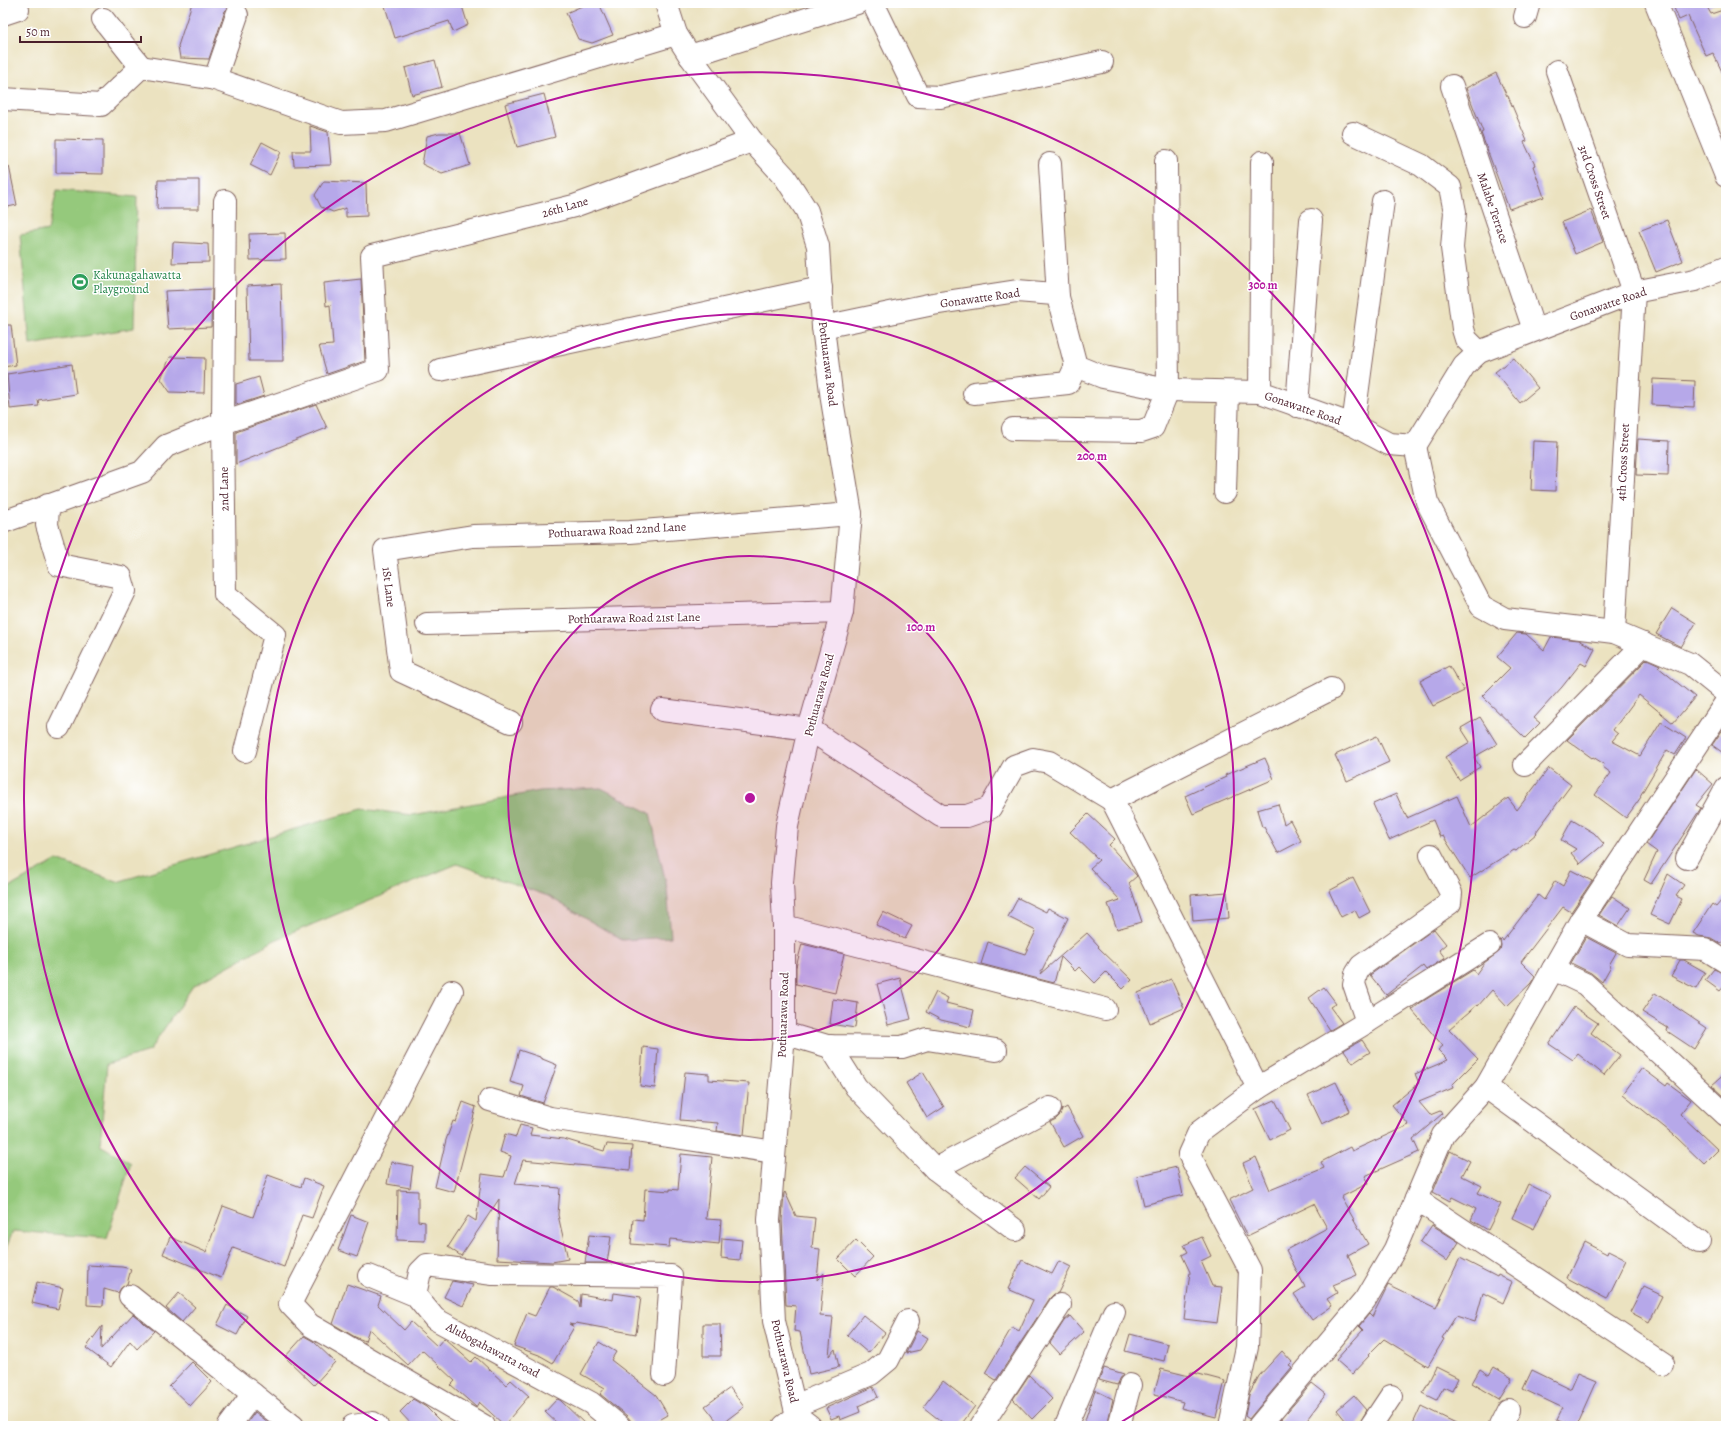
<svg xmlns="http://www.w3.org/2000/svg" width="1729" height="1429" font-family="Alegreya,serif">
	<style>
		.green { fill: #95c97b; stroke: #707453 }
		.building { fill: #b6a8e9 }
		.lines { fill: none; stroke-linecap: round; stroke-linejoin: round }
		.minor-casing { stroke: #82635f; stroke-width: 24 }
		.major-casing { stroke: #82635f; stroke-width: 24 }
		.minor { stroke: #fff; stroke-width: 22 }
		.major { stroke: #fff; stroke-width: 22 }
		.ring { fill: none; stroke: #b5179e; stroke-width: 2 }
		.labels { text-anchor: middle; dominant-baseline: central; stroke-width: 3; stroke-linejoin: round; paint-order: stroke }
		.street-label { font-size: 12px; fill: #4a1f2b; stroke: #fff }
		.leisure-label { font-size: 12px; fill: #27864d; stroke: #fff; text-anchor: start }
		.centre { fill: #b5179e; stroke: #fff; stroke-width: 2 }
		.ring-label { font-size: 12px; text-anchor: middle; font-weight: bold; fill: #b5179e; stroke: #fff; stroke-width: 3; stroke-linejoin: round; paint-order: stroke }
	</style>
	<rect width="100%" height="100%" fill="#fff"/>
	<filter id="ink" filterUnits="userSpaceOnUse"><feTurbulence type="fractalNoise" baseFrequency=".025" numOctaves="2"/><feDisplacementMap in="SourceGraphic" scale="8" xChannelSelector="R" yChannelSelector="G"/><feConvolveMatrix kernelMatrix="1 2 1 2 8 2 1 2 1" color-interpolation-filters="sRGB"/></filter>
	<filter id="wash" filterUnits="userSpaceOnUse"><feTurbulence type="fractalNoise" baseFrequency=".012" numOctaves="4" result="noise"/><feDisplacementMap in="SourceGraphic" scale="16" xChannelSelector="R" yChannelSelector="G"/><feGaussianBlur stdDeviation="0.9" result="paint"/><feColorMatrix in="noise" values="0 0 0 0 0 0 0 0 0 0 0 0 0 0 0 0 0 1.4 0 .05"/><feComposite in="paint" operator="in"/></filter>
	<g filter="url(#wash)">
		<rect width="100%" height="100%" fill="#ebe2c0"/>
		<!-- green -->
		<g class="green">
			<path d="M57,190L137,197L134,328L30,345L20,235L48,230Z"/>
			<path d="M601,788L650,813L667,888L671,937L622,940L548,896L457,864L275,940L193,986L149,1051L107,1064L100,1145L131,1163L107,1238L13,1231L3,1256V891L57,860L117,882L362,809L413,815L540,791Z"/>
		</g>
		<g id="blocks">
			<!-- building -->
			<g class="building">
				<path d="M192,3H233L225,11L209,59L180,58L178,46Z"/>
				<path d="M384,3H461L468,25L453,32L449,21L395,38Z"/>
				<path d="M589,3H599L613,35L592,43L578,39L566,13Z"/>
				<path d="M1672,3H1717L1707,7L1711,14L1726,9V80L1713,53L1706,56L1688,16L1679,20Z"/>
				<path d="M435,60L442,87L412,95L405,68Z"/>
				<path d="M1496,73L1507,96H1508L1527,141L1524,142L1535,165L1533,166L1544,197L1509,209L1481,133L1483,132L1466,88Z"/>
				<path d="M544,94L555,137L517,147L505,104Z"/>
				<path d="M310,126L328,132L331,165L294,166L293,151H311Z"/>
				<path d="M439,133H460L470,165L442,174L422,164L427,136Z"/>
				<path d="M56,139L103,140V174L56,173Z"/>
				<path d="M262,142L281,152L270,175L250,165Z"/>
				<path d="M9,166L17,205L3,208V167Z"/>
				<path d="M158,180H199V209H157Z"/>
				<path d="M324,181L366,183L367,216L346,217V208L333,212L321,207L315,195Z"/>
				<path d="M1591,210L1603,242L1575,254L1562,222Z"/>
				<path d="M1667,220L1683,261L1656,272L1639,231Z"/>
				<path d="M285,233L286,259L250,260L249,234Z"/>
				<path d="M173,242L208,244L209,262L172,263Z"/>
				<path d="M361,279L365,361L327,374L319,346L333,345L330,305L326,306L324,283Z"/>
				<path d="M281,284L283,361H249L247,286Z"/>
				<path d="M212,289L211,327L168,329L165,291Z"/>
				<path d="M3,325H11L16,365L3,367Z"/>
				<path d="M170,357L205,358L204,393L170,392L161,379Z"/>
				<path d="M1513,358L1538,388L1520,403L1495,372Z"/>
				<path d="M72,364L76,394L38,400L39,406L10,409L7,374Z"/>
				<path d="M259,377L264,396L236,405V384Z"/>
				<path d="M1653,379L1695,381L1694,407L1652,405Z"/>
				<path d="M316,404L327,428L236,464V432Z"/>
				<path d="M1638,439L1669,441L1668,476L1636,475Z"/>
				<path d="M1533,441L1557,442L1555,491L1531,490Z"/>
				<path d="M1672,608L1696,623L1681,647L1656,634Z"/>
				<path d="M1517,633L1526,634L1544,650L1551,637L1579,640L1595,649L1586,666L1581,663L1562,687L1534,718L1540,723L1525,738L1482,696L1510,668L1497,657Z"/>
				<path d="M1647,659L1660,665L1658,667L1695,697L1673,723L1639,695L1613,730L1618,734L1612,741L1640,756L1661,722L1686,738L1675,755L1667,750L1640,796L1641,797L1626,818L1595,795L1611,773L1603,767L1604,764L1593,757L1592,758L1567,740Z"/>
				<path d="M1449,666L1464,691L1433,706L1420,681Z"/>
				<path d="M1480,717L1497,744L1474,757L1480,767L1459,780L1445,757L1470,742L1461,728Z"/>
				<path d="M1726,725V755L1712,745Z"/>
				<path d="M1377,736L1389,762L1347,781L1335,755Z"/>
				<path d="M1265,758L1274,779L1193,814L1185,796L1226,777L1225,775Z"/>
				<path d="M1549,768L1571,785L1536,832L1537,833L1516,851L1514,850L1470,878L1443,836L1440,837L1433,820L1389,840L1373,804L1396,794L1407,818L1457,796L1471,827L1508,798L1517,810Z"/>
				<path d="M1696,769L1713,784L1696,805L1701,808L1651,884L1644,880L1657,852L1646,844Z"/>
				<path d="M1278,804L1284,824L1290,820L1301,841L1278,853L1264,827H1262L1257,810Z"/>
				<path d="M1088,814L1115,839L1109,845L1137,876L1129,883L1142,922L1117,929L1108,904L1120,900L1090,868L1099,860L1070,832Z"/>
				<path d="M1572,820L1594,833L1604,844L1580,864L1571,853L1576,849L1561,840Z"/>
				<path d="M1571,870L1592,881L1571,912L1563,907L1521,962L1535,976L1531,983L1507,1006L1492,990L1478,1006L1477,1005L1449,1029L1478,1059L1452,1085L1453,1088L1419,1102L1430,1115L1440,1111L1442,1114L1413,1139L1419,1152L1365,1176L1369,1183L1341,1197L1368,1244L1348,1255L1357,1275L1333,1285L1337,1293L1327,1299L1332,1306L1312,1320L1294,1294L1305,1287L1286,1250L1327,1228L1314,1204L1247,1236L1229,1200L1253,1188L1243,1163L1256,1157L1270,1190L1324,1168L1321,1162L1350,1147L1352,1151L1409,1125L1392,1105L1419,1083L1415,1074L1448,1060L1438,1050L1443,1046L1412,1010L1420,1003L1473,970L1476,974L1484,963L1500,951L1501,945L1500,941L1502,939L1503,941L1538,895L1544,900L1555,881L1563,886Z"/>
				<path d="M1668,874L1684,885L1676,896L1682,899L1670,924L1650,915Z"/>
				<path d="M1353,878L1370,912L1359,918L1355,910L1341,917L1329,891Z"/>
				<path d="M1227,892L1229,918L1193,921L1191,895Z"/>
				<path d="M1726,895V937L1721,944L1711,938L1699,936L1693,933L1712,904L1716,907Z"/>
				<path d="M1612,896L1630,908L1618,926L1599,915Z"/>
				<path d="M1018,898L1046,912L1048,908L1068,918L1040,974L1087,933L1099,946L1098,947L1132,980L1123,989L1106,972L1095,983L1079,967L1075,971L1061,957L1054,983L981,964L988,942L1025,954L1036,931L1008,917Z"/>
				<path d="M883,912L912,926L905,939L876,925Z"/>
				<path d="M1434,929L1446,944L1439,950L1445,958L1426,970L1423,966L1386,995L1370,975Z"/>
				<path d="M1586,937L1616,953L1609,965L1611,966L1602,982L1591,973L1571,963Z"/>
				<path d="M802,944L844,954L835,993L796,984V967Z"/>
				<path d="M1680,960H1684L1705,972L1696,989L1671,976Z"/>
				<path d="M1714,969L1726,974V984L1720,991L1705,980Z"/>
				<path d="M900,978L911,1019L888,1025L877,984Z"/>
				<path d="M1171,979L1184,1008L1150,1023L1138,993Z"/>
				<path d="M1324,987L1336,1003L1330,1007L1342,1023L1330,1030L1309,998Z"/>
				<path d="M936,992L948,998L946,1003L974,1010L970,1027L941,1020L926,1012Z"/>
				<path d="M1655,993L1707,1028L1694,1049L1667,1031L1668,1028L1642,1012Z"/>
				<path d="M833,999L858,1003L855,1028L830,1024Z"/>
				<path d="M1574,1007L1598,1023L1591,1033L1620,1055L1604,1075L1578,1054L1573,1060L1549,1044Z"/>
				<path d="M1362,1040L1370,1052L1353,1063L1344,1050Z"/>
				<path d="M643,1047L658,1049L655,1088L640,1086Z"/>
				<path d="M519,1050L540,1057V1058L557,1065L543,1103L521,1096L524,1086L510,1082Z"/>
				<path d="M1642,1068L1666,1086L1668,1083L1691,1100L1680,1114L1718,1150L1704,1164L1674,1135L1623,1094Z"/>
				<path d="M685,1072L709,1074V1080L749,1083L744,1135L717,1131L718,1123L680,1120Z"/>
				<path d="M923,1072L944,1107L927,1118L906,1083Z"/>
				<path d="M1726,1073V1098L1712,1085Z"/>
				<path d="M1336,1082L1350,1111L1322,1124L1308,1095Z"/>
				<path d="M1275,1100L1290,1130L1270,1140L1255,1109Z"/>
				<path d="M463,1102L476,1107L454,1192L435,1187L446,1140L453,1121L456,1122Z"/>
				<path d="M1067,1107L1083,1136L1064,1147L1050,1122L1056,1119L1060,1115L1062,1110Z"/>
				<path d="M520,1125L532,1128L530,1135L564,1139L604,1151L607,1144L632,1146L630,1170L523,1160L515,1184L560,1188L558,1215L568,1259L552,1262L497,1259L499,1199L461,1256L448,1247L468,1216L476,1221L482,1174L504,1177L511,1156L500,1152L505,1134L516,1137Z"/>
				<path d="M1450,1151L1470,1161L1462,1176L1482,1186L1478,1193L1501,1204L1488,1230L1471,1220L1476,1209L1452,1197L1450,1201L1433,1192Z"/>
				<path d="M681,1154L712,1157L706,1219L721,1220L719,1244L670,1239L669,1247L631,1244L633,1219L643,1220L645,1189L670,1191V1189L678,1190Z"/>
				<path d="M391,1162L413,1166L410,1188L387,1184Z"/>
				<path d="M1025,1167L1049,1187L1039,1199L1015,1178Z"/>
				<path d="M1177,1167L1183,1195L1144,1205L1137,1176Z"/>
				<path d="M268,1175L301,1187L304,1178L324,1186L312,1218L302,1215L284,1267L233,1248L221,1278L163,1254L170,1237L206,1252L223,1206L253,1217Z"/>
				<path d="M1528,1184L1550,1195L1534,1229L1512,1218Z"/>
				<path d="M398,1190L418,1191V1221L425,1222V1241L397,1240Z"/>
				<path d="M785,1192L796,1216L815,1218L812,1248L820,1249L817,1280L824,1273L820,1316L833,1317L829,1356L835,1349L839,1367L809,1374L800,1332L794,1331L796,1306L786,1305L782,1220L784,1193Z"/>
				<path d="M351,1215L369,1222L357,1257L338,1250Z"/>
				<path d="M1432,1225L1459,1242L1447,1261L1420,1243Z"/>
				<path d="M589,1235L611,1237L607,1263H585Z"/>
				<path d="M1202,1237L1211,1256L1201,1261L1212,1286L1222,1287L1217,1323L1184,1319L1190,1272L1182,1255L1188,1252L1184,1245Z"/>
				<path d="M722,1238L742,1240L740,1260L721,1258Z"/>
				<path d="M856,1240L873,1257L855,1276L838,1259Z"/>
				<path d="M1584,1242L1607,1254L1608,1251L1626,1260L1607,1299L1567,1278Z"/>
				<path d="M1460,1258L1497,1277L1498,1275L1512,1282L1503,1303L1483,1293L1475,1322L1456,1316L1442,1338L1444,1339L1428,1366L1384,1339L1368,1355L1369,1356L1352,1374L1336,1360L1363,1330L1359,1326L1369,1314L1372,1317L1388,1285L1436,1308Z"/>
				<path d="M1022,1260L1052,1274L1059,1261L1071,1267L1058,1293L1054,1294L1050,1298L996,1380L985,1373L1012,1327L1019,1331L1033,1300L1008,1289Z"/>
				<path d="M88,1265L122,1267L131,1269L127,1284L121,1288L118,1293L104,1289L103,1306L87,1305Z"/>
				<path d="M452,1281L473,1285L463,1306L444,1297Z"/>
				<path d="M37,1282L63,1288L58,1309L32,1303Z"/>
				<path d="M347,1284L381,1296L378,1305L404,1330L411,1322L437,1346L444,1338L471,1362L476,1357L506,1385L511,1380L529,1396L504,1425L479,1402L476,1407L451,1385L455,1381L422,1350L408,1365L369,1329L365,1341L355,1337L333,1324Z"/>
				<path d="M550,1287H553L578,1301L580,1308L581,1294L613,1300L614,1293L641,1297L636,1334L576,1323L575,1325L569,1324L574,1327L553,1363L539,1355L514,1346L527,1313L535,1316Z"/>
				<path d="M1643,1287L1662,1296L1649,1322L1630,1312Z"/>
				<path d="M179,1293L195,1307L182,1322L166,1308Z"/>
				<path d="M227,1305L247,1316L237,1335L217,1325Z"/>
				<path d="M133,1314L154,1331L137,1349L130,1341L111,1367L86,1348L102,1326L101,1349Z"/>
				<path d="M863,1315L885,1333L868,1353L847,1335Z"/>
				<path d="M1070,1316L1084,1332L1060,1354L1050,1343L1064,1321Z"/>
				<path d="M703,1324H720L721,1356H703Z"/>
				<path d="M917,1331L928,1338L920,1350L906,1353Z"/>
				<path d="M1130,1334L1168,1344L1164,1361L1125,1351Z"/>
				<path d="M304,1336L313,1341L335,1362L314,1385L285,1357Z"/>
				<path d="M599,1342L616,1352L611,1360L656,1395L668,1415L649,1426H631V1421L627,1416L600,1394L605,1388L581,1374Z"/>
				<path d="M1282,1351L1292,1362L1289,1365L1292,1367L1249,1419L1245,1416L1249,1395L1259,1376Z"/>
				<path d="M192,1362L212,1382L190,1406L169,1386Z"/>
				<path d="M1436,1367L1458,1378L1452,1391L1443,1387L1437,1400L1423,1393Z"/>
				<path d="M1494,1367L1512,1378L1499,1399L1472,1383L1480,1369L1489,1375Z"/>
				<path d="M1104,1368L1124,1374L1117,1385L1099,1380Z"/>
				<path d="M1161,1369L1189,1376L1191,1372L1225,1381L1216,1417L1181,1408L1183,1402L1154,1394Z"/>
				<path d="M1532,1370L1571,1389L1578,1373L1597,1381L1577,1426H1571L1557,1420L1563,1408L1523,1389Z"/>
				<path d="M1029,1375L1052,1399L1032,1419L1013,1399Z"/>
				<path d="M943,1381L975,1406L960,1426H947L923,1407Z"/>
				<path d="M1312,1383L1326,1394L1302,1426H1275Z"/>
				<path d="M873,1387L878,1397L858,1406L860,1412L840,1420L839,1416L831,1419L826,1408Z"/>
				<path d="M730,1388L744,1407L720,1425L705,1406Z"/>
				<path d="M1095,1390L1113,1399L1107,1426H1083Z"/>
				<path d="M1354,1395L1367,1410L1359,1424L1357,1426H1350L1337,1410Z"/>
				<path d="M413,1399L426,1407L445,1426H413L400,1412Z"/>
				<path d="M557,1399L560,1400L587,1426H560L545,1412Z"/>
				<path d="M1421,1406L1462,1426H1412Z"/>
				<path d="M255,1412L273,1426H245Z"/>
			</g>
		</g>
	</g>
	<g filter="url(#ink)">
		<use href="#blocks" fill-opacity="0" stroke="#82635f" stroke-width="1"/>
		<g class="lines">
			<defs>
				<g id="minor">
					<path d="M873,3L918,96L940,97L1102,62"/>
					<path d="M1656,3L1726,176"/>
					<path d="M3,14L18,9"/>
					<path d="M1525,17L1529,3"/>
					<path d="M103,19L141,67"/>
					<path d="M690,56L857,3"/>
					<path d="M1557,71L1634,292L1614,632"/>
					<path d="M215,79L237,15"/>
					<path d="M1452,86L1534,330"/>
					<path d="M3,99L101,105L141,67L215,79L341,123L386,121L676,34"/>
					<path d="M1353,133L1421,165L1450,187L1455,212L1452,248L1463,329L1466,339L1479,352"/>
					<path d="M1050,164L1058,297"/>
					<path d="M225,201L223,423L225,594L275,635L245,751"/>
					<path d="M823,327L933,304L1017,291L1054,294L1058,297L1076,366L1103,377L1168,390L1260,392L1353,425L1389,444L1415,446"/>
					<path d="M440,370L821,288"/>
					<path d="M1260,392L1262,162"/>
					<path d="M974,393L1068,383L1076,366"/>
					<path d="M1297,406L1311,220"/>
					<path d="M1353,425L1383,201"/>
					<path d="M1013,429L1141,431L1153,427L1168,390L1166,161"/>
					<path d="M1415,446L1427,502L1481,606L1505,619L1614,632L1690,664L1726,693"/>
					<path d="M1415,446L1464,366L1479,352L1634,292L1695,280L1726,267"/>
					<path d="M1225,492L1228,392"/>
					<path d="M48,505L47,525L59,565L121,577L125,591L59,727"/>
					<path d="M3,522L142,472L166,446L223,423L378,370L372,256L574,206L752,141"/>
					<path d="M427,624L842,612"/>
					<path d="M662,710L809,729L941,816H967L990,808L1014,766L1033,759L1049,762L1112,800"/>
					<path d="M511,722L401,671L385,550L473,536L630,532L851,514"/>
					<path d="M1525,765L1644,644"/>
					<path d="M1687,858L1726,788"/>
					<path d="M1581,920L1628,945L1705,949L1726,962"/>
					<path d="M784,926L1105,1009"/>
					<path d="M1553,969L1585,984L1726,1115"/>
					<path d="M452,991L290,1304L310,1325L484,1426"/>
					<path d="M1367,1022L1354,984L1356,974L1361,966L1450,903L1451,893L1431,855"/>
					<path d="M784,1033L827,1046L902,1047L927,1039L996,1050"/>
					<path d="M830,1046L856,1087L935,1169L1015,1230"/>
					<path d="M1486,1087L1699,1242"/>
					<path d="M1258,1088L1367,1022L1489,945"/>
					<path d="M490,1100L550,1118L774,1152"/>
					<path d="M935,1169L1050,1108"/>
					<path d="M1416,1199L1663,1363"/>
					<path d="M369,1276L415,1295L435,1319L591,1403L619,1426"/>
					<path d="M415,1295L420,1272L427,1265L493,1274L671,1276L664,1375"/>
					<path d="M130,1296L293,1426"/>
					<path d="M795,1406L871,1374L888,1360L908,1321"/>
					<path d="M229,1426L253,1394"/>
					<path d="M353,1426L373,1423L377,1426"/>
					<path d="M784,1426L797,1416"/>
					<path d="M981,1426L1060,1305"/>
					<path d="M1066,1426L1114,1312"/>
					<path d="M1119,1426L1130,1385"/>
					<path d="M1230,1426L1247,1347L1250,1270L1189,1154L1199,1132L1258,1088L1112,800L1331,689"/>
					<path d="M1259,1426L1365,1300L1395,1249L1443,1135L1486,1087L1581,920L1726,702"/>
					<path d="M1371,1426L1391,1396"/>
					<path d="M1500,1426L1508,1410"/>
				</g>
				<path id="major" d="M666,3L676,34L690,56L752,141L785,177L807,211L818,246L823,327L832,400L851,514L842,612L809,729L787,826L782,883L784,926V1033L769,1220L774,1321L797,1416L810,1426"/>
			</defs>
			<!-- minor casing -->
			<use href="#minor" class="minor-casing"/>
			<!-- major casing -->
			<use href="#major" class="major-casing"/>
			<!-- minor -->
			<use href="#minor" class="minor"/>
			<!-- major -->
			<use href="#major" class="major"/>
		</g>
	</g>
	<!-- distance rings -->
	<circle cx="750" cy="798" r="242" fill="#b5179e" fill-opacity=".12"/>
	<g class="ring">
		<circle cx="750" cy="798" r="242"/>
		<circle cx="750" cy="798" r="484"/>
		<path d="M382 1424A726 726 0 1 1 1118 1424"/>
	</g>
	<!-- icons -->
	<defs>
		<symbol id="stadium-disc" viewBox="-11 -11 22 22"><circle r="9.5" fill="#2e9e5b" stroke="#fff"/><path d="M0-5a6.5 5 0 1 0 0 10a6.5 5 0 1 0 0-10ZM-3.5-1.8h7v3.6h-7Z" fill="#fff"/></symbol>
	</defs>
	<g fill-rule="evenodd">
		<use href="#stadium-disc" x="70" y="272" width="20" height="20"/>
	</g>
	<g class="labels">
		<!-- street labels -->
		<g class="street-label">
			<text transform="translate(1595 182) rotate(71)">3rd Cross Street</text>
			<text transform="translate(565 207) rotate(-16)">26th Lane</text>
			<text transform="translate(1493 208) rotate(71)">Malabe Terrace</text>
			<text transform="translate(980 298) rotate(-8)">Gonawatte Road</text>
			<text transform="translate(1608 304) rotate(-19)">Gonawatte Road</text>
			<text transform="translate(828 364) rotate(83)">Pothuarawa Road</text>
			<text transform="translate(1303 408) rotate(19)">Gonawatte Road</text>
			<text transform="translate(1623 462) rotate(-87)">4th Cross Street</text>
			<text transform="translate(224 489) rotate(-91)">2nd Lane</text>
			<text transform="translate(617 530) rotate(-3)">Pothuarawa Road 22nd Lane</text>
			<text transform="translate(389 587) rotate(83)">1St Lane</text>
			<text transform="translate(634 618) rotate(-1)">Pothuarawa Road 21st Lane</text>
			<text transform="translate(819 695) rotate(-75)">Pothuarawa Road</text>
			<text transform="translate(783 1015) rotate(-88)">Pothuarawa Road</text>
			<text transform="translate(493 1350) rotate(28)">Alubogahawatta road</text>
			<text transform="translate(785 1361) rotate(77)">Pothuarawa Road</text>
		</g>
		<!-- leisure labels -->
		<g class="leisure-label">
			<text x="93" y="275">Kakunagahawatta<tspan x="93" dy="14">Playground</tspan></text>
		</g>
	</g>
	<circle cx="750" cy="798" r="6" class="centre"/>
	<g class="ring-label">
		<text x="1263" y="289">300 m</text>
		<text x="1092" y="460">200 m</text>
		<text x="921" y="631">100 m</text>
	</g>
	<!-- margin -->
	<rect width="1729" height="1429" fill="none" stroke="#fff" stroke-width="16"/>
	<!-- scale -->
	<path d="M20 36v6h121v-6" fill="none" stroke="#4a1f2b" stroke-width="2"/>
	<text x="26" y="36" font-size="12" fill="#4a1f2b" stroke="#ffffff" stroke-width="3" paint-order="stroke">50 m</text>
</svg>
